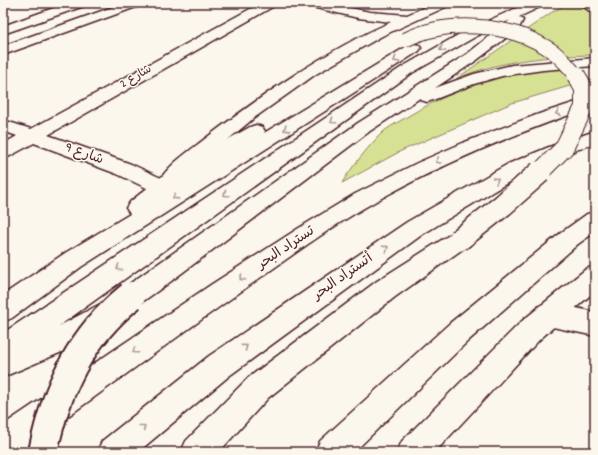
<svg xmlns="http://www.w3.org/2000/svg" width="598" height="455" font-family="Dekko,'Playpen Sans Arabic',sans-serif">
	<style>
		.green { fill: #d6e194; stroke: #908060 }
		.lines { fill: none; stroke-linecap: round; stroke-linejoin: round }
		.minor-casing { stroke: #4a1f2b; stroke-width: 3 }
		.highway-casing { stroke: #4a1f2b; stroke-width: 3 }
		.minor { fill: #fbf7ec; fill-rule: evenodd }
		.highway { fill: #fbf7ec; fill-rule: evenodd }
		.highway-bridge-far3-casing { stroke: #4a1f2b; stroke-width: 16; stroke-linecap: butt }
		.highway-bridge-far2-casing { stroke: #4a1f2b; stroke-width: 20; stroke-linecap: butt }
		.highway-bridge-far1-casing { stroke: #4a1f2b; stroke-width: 25; stroke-linecap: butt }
		.highway-bridge-casing { stroke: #4a1f2b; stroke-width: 32; stroke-linecap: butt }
		.highway-bridge-far3 { stroke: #fbf7ec; stroke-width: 14 }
		.highway-bridge-far2 { stroke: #fbf7ec; stroke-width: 18 }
		.highway-bridge-far1 { stroke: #fbf7ec; stroke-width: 22 }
		.highway-bridge { stroke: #fbf7ec; stroke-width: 28 }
		.oneway { stroke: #ab9695 }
		.labels { text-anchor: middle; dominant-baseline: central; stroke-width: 3; stroke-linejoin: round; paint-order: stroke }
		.far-street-label { font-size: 12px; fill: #4a1f2b; stroke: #fbf7ec }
		.street-label { font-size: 14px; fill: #4a1f2b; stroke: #fbf7ec }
	</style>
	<rect width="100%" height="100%" fill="#fbf7ec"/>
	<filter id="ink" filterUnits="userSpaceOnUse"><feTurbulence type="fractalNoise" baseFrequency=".025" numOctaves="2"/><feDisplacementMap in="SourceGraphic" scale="8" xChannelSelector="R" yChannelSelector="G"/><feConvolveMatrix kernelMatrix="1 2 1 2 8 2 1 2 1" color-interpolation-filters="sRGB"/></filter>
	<g filter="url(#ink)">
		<!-- green -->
		<g class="green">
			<path d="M565,5H578L595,14V55C548,56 500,60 456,79L552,12Z"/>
			<path d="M563,68L573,85L512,103L401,151L342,183C350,169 372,142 384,131C392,125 402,120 410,115C458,87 508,71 563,68Z"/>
		</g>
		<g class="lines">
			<defs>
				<g id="minor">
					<path d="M68,3H86L84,6L3,34V26Z"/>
					<path d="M124,3H141L139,6L3,55V46Z"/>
					<path d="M261,3H276L274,6L48,135L131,164L161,178C172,162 191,150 206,138C264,94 325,51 391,22L358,18L308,6L306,3H325L370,12L407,15L434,3H450L448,6L382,36L316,74L254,118L189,172L176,186L172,187L169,192L162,194L155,192L117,174L34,143L10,156L3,158V144L17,136L3,131V120L31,129Z"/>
					<path d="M579,3L595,4V13L591,12Z"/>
					<path d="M548,302L595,312V336L548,326L539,322L535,314L539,306Z"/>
				</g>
				<g id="highway">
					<path d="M528,3H544L542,6L519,17L523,20L519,28L477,60L435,88L474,74L512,65L595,58V66L543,70L502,76L474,84L433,100L427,102L421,100L420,98L370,131L170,282L161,285L152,282L149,275L152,268L358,123L467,54L510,20L475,37L412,73L59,326L106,301L115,305L119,313L115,321L69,349L3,377V333L402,67L465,31Z"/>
					<path d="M414,44L419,45L421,48L419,51L81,267L12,318L3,322V295L65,253L130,214L126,208L130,202L161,177L250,127L256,125L262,127L265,131L264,133L409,45Z"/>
					<path d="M595,96V106C524,130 455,158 389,194C340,220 295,253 250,285C172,340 96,396 19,452H3V425L212,284L299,228L355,194L417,163L465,142L539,114Z"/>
					<path d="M595,131V143L563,155L522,174L423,234L229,376L138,452H97L102,441L209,356L407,222L508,164L549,147Z"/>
					<path d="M595,212V232L578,244L468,341L354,452H315L320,441L450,323L562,232L587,214Z"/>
					<path d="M459,231L467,234L470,240L467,246L395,297L268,398L219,452H181L186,441L248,378L377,281L451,234Z"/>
					<path d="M595,266V291L540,339L435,452H397L402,441L522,321L586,269Z"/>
				</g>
			</defs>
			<!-- minor casing -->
			<use href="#minor" class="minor-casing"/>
			<!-- highway casing -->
			<use href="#highway" class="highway-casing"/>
			<!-- minor -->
			<use href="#minor" class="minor"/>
			<!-- highway -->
			<use href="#highway" class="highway"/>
			<defs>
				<path id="highway-bridge-far3" d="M405,40C447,19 506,23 546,47C559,54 567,65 577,76"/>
				<g id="highway-bridge-far2">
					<path d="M576,75L584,89V105"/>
					<path d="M539,173L564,148L591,93"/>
				</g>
				<g id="highway-bridge-far1">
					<path d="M459,240L503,205L540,172"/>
					<path d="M130,297L161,275"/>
				</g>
				<path id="highway-bridge" d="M43,452C56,389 80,337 131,296"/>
			</defs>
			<!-- highway-bridge-far3 casing -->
			<use href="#highway-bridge-far3" class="highway-bridge-far3-casing"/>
			<!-- highway-bridge-far2 casing -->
			<use href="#highway-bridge-far2" class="highway-bridge-far2-casing"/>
			<!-- highway-bridge-far1 casing -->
			<use href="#highway-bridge-far1" class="highway-bridge-far1-casing"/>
			<!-- highway-bridge casing -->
			<use href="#highway-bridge" class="highway-bridge-casing"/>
			<!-- highway-bridge-far3 -->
			<use href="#highway-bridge-far3" class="highway-bridge-far3"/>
			<!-- highway-bridge-far2 -->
			<use href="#highway-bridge-far2" class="highway-bridge-far2"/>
			<!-- highway-bridge-far1 -->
			<use href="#highway-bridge-far1" class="highway-bridge-far1"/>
			<!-- highway-bridge -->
			<use href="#highway-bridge" class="highway-bridge"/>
		</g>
		<!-- one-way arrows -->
		<defs><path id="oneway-chevron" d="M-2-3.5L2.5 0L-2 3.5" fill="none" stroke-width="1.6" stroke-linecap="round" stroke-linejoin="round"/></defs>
		<g class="oneway">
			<use href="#oneway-chevron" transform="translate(442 49) rotate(151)"/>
			<use href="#oneway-chevron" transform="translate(396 60) rotate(148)"/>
			<use href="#oneway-chevron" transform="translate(558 113) rotate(161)"/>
			<use href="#oneway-chevron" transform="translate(333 121) rotate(145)"/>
			<use href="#oneway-chevron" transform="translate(286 129) rotate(148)"/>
			<use href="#oneway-chevron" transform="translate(438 161) rotate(155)"/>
			<use href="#oneway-chevron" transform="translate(496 180) rotate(-30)"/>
			<use href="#oneway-chevron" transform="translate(226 194) rotate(145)"/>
			<use href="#oneway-chevron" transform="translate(175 197) rotate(148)"/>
			<use href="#oneway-chevron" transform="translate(386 248) rotate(-34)"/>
			<use href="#oneway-chevron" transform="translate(119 268) rotate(145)"/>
			<use href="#oneway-chevron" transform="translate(242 278) rotate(146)"/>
			<use href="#oneway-chevron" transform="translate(245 347) rotate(-36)"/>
			<use href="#oneway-chevron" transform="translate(135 351) rotate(145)"/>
			<use href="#oneway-chevron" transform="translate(143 427) rotate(-39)"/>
		</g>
	</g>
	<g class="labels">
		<!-- far-street labels -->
		<g class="far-street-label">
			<text transform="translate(136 77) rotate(-30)">شارع 2</text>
		</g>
		<!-- street labels -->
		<g class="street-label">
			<text transform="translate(84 154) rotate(20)">شارع 9</text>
			<text transform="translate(286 248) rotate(-34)">تستراد البحر</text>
			<text transform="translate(343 277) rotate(-35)">أتستراد البحر</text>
		</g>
	</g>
	<!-- margin -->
	<rect width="598" height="455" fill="none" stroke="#fbf7ec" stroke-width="16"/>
	<rect x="8" y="8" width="582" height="439" fill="none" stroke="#4a1f2b" stroke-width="1.5" filter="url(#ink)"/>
</svg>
